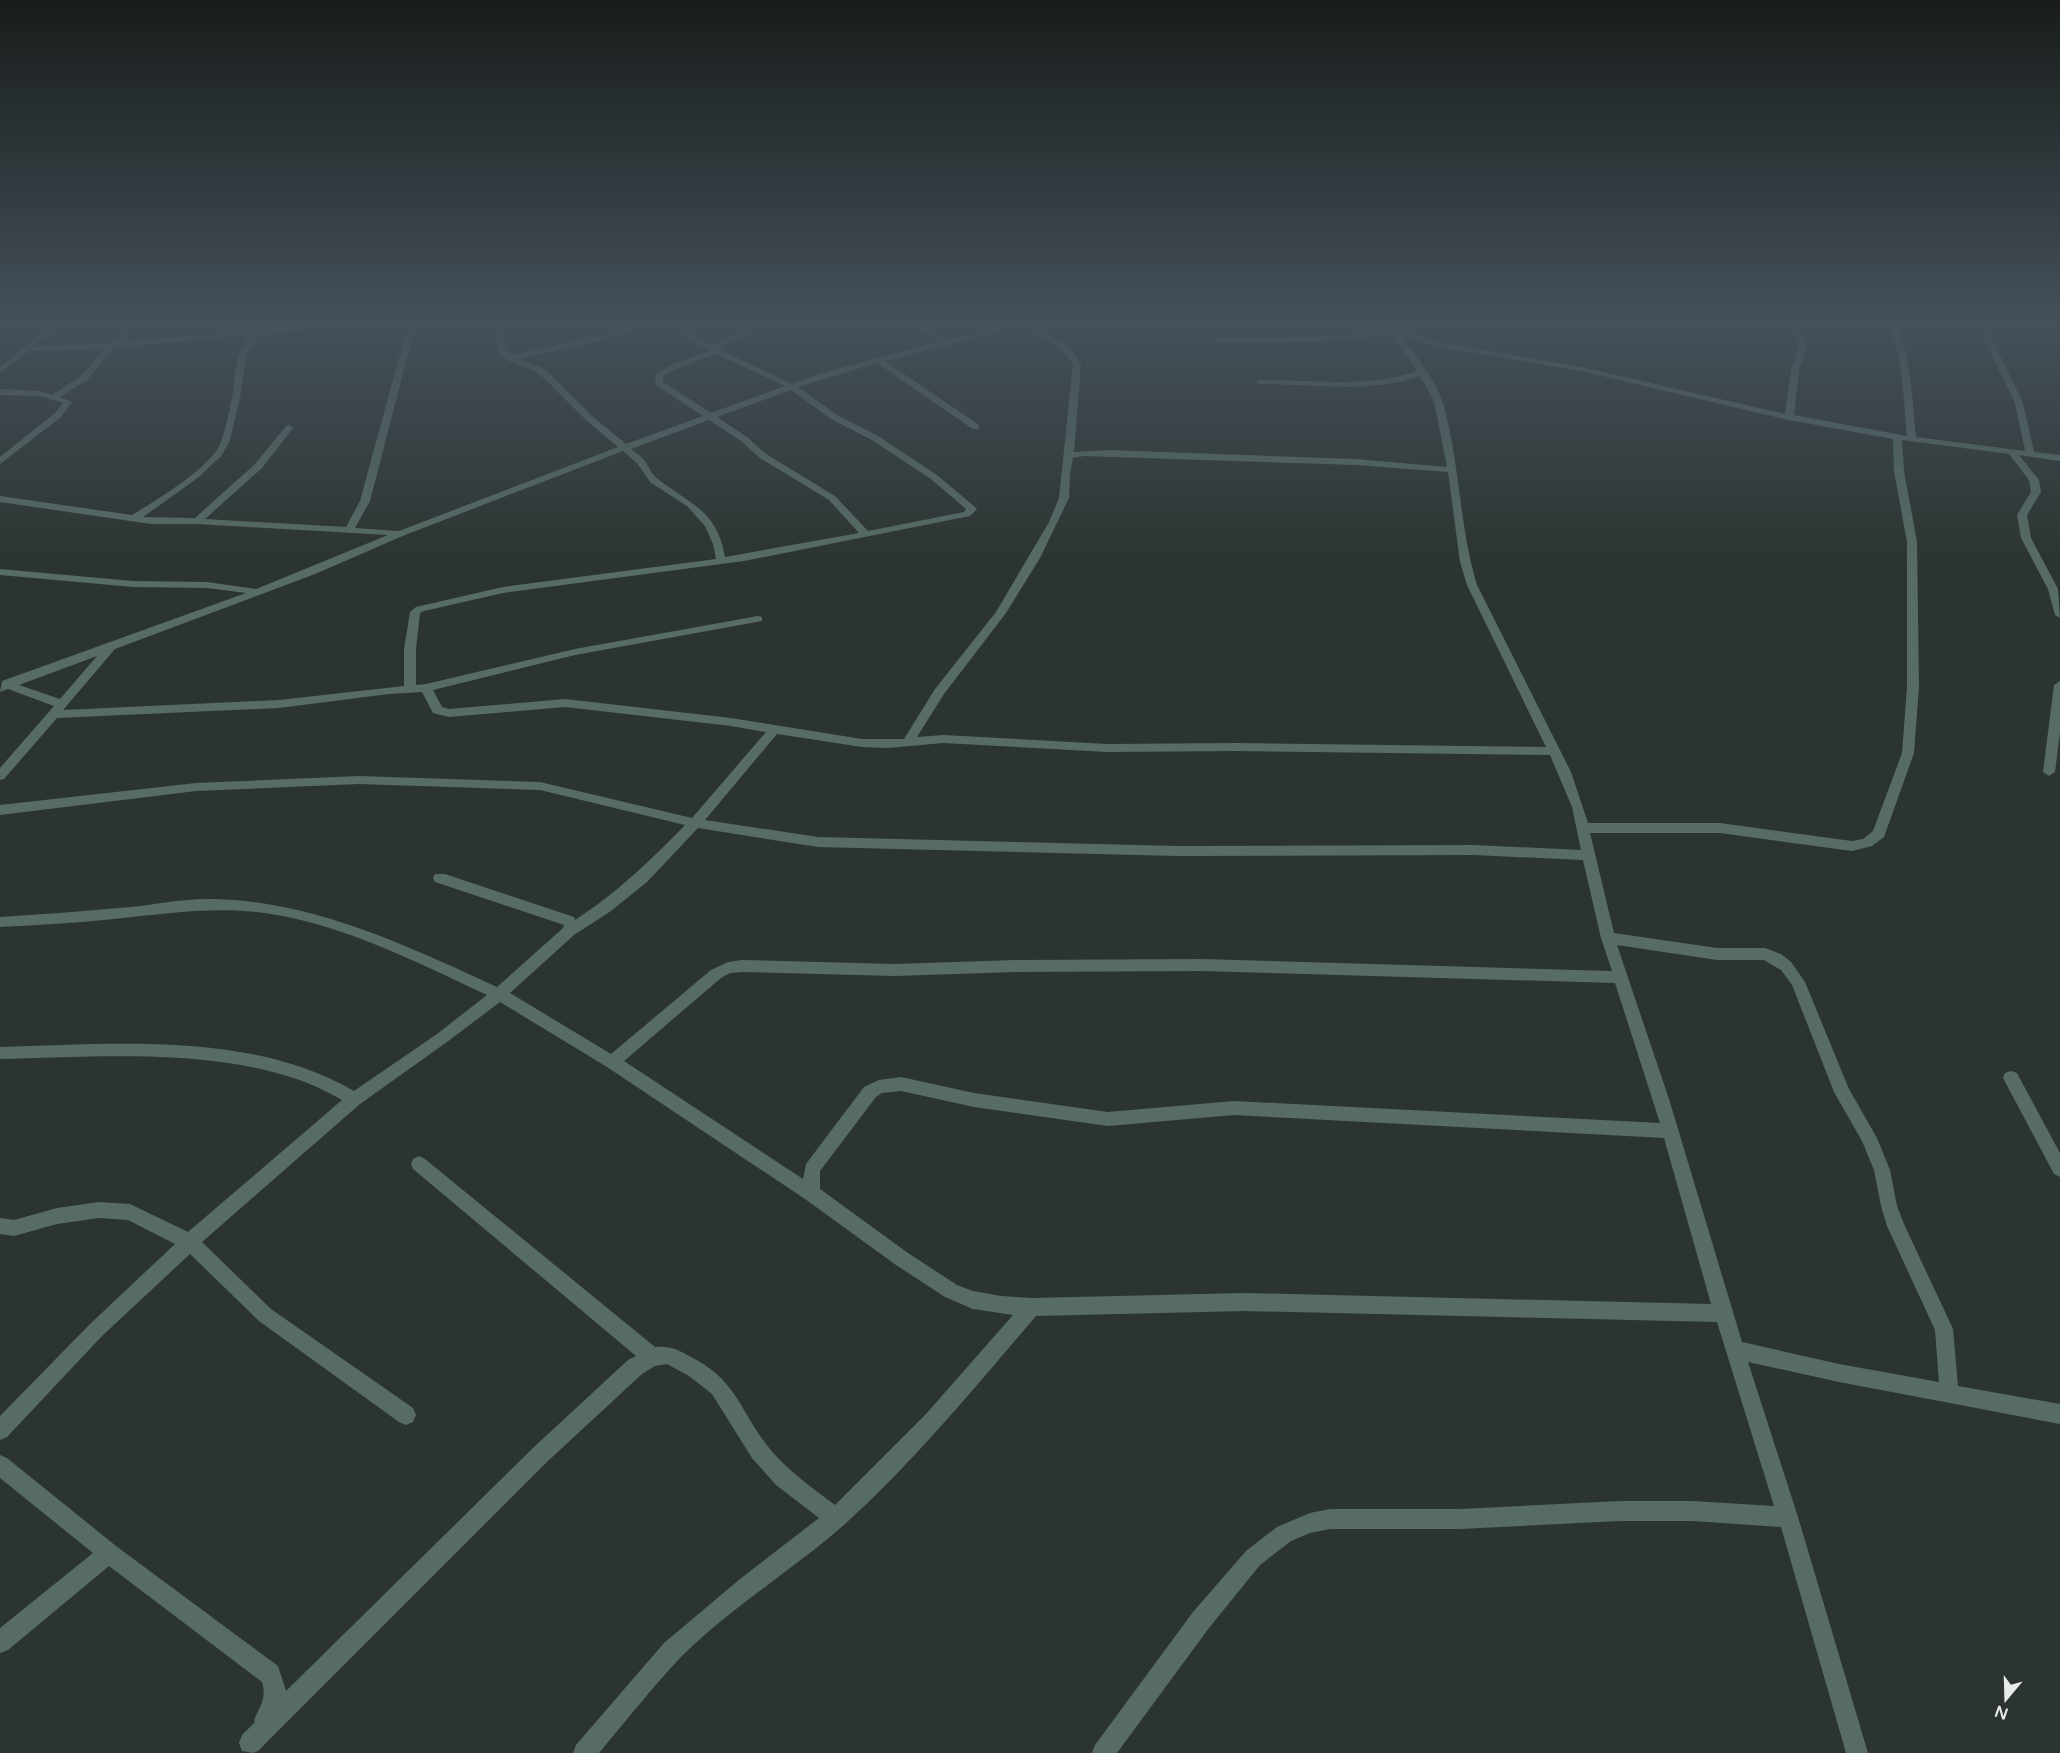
<svg xmlns="http://www.w3.org/2000/svg" width="2060" height="1753" font-family="'Varela Round',sans-serif">
	<style>
		.lines { fill: none; stroke-linecap: round; stroke-linejoin: round }
		.minor { fill: #576c65; fill-rule: evenodd }
	</style>
	<rect width="100%" height="100%" fill="#2c3431"/>
	<g class="lines">
		<!-- minor -->
		<g class="minor">
			<path d="M58,319H67L34,347L110,343L136,319H144L120,342L382,319H417L370,501L355,528L399,531L618,447L586,420L544,378L536,372L507,360L500,354L495,340L498,319H506C504,333 500,346 513,355L594,337L656,319H668L713,346C729,333 759,319 780,319L727,343L719,349L792,384L818,374L939,342L922,331L896,319C916,319 931,330 947,340L1033,319H1046L1033,324L1069,347L1081,364L1074,452L1108,450L1356,459L1447,467L1434,401L1420,376C1370,394 1312,384 1260,384L1256,382L1260,380C1311,379 1368,389 1417,371L1392,335L1321,341L1216,342L1212,340L1216,338L1321,337L1389,330L1377,319H1386L1393,324L1432,341L1581,367L1785,414L1791,371L1799,346L1788,319H1796L1807,346L1799,371L1794,415L1907,436C1903,397 1904,354 1885,319H1893C1912,354 1912,398 1916,437L2025,451L2015,403L1984,339L1981,319H1989L1992,339L2023,403L2034,452L2060,455V461L2019,455L2039,480L2041,492L2027,515L2031,538L2058,589L2060,618L2055,615L2048,589L2021,538L2017,515L2031,492L2029,480L2009,454L1902,440L1904,471L1917,542L1919,687L1914,753L1884,837L1872,846L1852,851L1720,833H1590L1614,933L1717,948H1765L1781,954L1791,962L1805,982L1849,1089L1877,1138L1890,1170L1897,1206L1904,1224L1953,1329L1958,1386L2060,1404V1424L1839,1382L1748,1362L1798,1517L1868,1753H1846L1781,1527L1693,1521H1620L1460,1529H1330L1310,1533L1291,1541L1260,1565L1209,1628L1117,1753H1092L1095,1745L1193,1612L1246,1551L1277,1527L1310,1513L1330,1509H1460L1620,1501H1693L1774,1506L1717,1322L1245,1311L1036,1316C975,1387 915,1461 845,1524C792,1571 729,1608 679,1659C651,1689 625,1722 599,1753H573L576,1745L664,1643L740,1579L819,1518L776,1485L752,1458L712,1394L689,1376L667,1364L655,1366L642,1374L548,1461L258,1751L253,1753L242,1751L239,1743L242,1735L255,1722L254,1720C260,1706 267,1698 262,1682L109,1566L8,1650L0,1653V1628L93,1553L0,1478V1455L7,1458L116,1546L278,1666L286,1691L534,1447L628,1360L636,1356L413,1169L411,1164L413,1159L419,1156L425,1159L655,1347C669,1346 677,1349 689,1356C736,1379 738,1407 766,1444C785,1469 810,1486 835,1505L926,1414L1013,1315L973,1309L945,1297L896,1265L805,1199L607,1067L500,1002L447,1042L360,1104L202,1242L271,1309L413,1408L416,1415L413,1422L406,1425L399,1422L259,1321L190,1254L102,1336L7,1437L0,1440V1416L90,1324L175,1244L128,1220L99,1218L57,1224L14,1236L0,1234V1218L14,1220L57,1208L99,1202L130,1204L188,1232L342,1100C248,1044 106,1057 0,1059V1047C114,1044 252,1031 354,1091L437,1034L487,995C416,962 343,924 264,913C214,906 164,914 114,919C76,923 38,925 0,927V917C44,914 88,911 131,907C158,904 186,898 213,899C314,901 407,946 497,987L563,928L564,925L435,882L433,878L435,874H445L574,917L575,920C618,892 650,861 685,825L540,790L359,784L196,791L0,815V805L196,783L359,776L540,782L692,818L766,732L731,726L565,707L449,717L433,713L422,692L389,694L279,708L57,718L4,779L0,780V768L54,706L8,689L0,692L2,681L246,593L207,588L133,587L0,575V569L133,581L207,582L256,589L388,535L197,524H151L0,502V496L132,515C155,501 212,467 221,442C226,427 230,408 233,392C236,371 235,352 250,335L115,347L87,380L60,397L72,402L61,417L0,464V457L55,413L63,403L40,396L0,395V389L40,391L52,395L81,376L105,348L29,351L0,373V367ZM409,321L360,501L346,527L205,519L262,468L293,428L289,425L286,426L255,464L195,518L143,517L199,477L221,456L229,443L240,398L247,353L259,334ZM661,322L710,351L670,365L655,375L656,385L703,416L626,444L592,416L550,374L542,368L518,359L599,341ZM1025,325L1063,351L1073,364L1059,498L1049,522L996,612L935,689L904,739H862L731,718L565,699L449,709L442,707L433,690L575,655L762,621V617L758,616L575,649L426,684L416,685V649L420,613L424,611L503,593L744,561L970,516L977,509L975,507L937,475L878,436L837,415L798,387L877,363L973,429H979V425L885,361ZM1399,332L1430,345L1581,371L1789,420L1893,439L1894,471L1907,542V687L1902,753L1873,831L1863,839L1852,841L1720,823H1588L1571,772L1477,585C1459,526 1460,462 1443,403C1435,377 1413,354 1399,332ZM716,354L785,386L711,413L663,382V376L676,369ZM791,390L831,419L872,440L931,479L966,509L964,512L868,531L835,496L766,454L747,437L717,417ZM709,420L741,441L760,458L829,500L859,533L725,557C717,510 691,505 658,479C652,475 649,467 645,461C641,456 635,452 631,449ZM623,451L637,463L650,482L687,506L705,526L713,544L716,559L503,587L416,607L410,612L404,649V686L279,700L63,710L115,649L315,574L405,535ZM1084,456L1356,465L1448,472L1460,562L1467,585L1546,747L1238,743L1107,744L943,735L917,737L944,694L1006,613L1040,558L1069,498L1070,474L1073,458ZM97,656L60,699L19,685ZM777,734L862,747L888,748L943,743L1107,752L1238,751L1550,755L1572,807L1581,850L1474,845L1178,846L818,837L705,820ZM698,828L818,847L1178,856L1474,855L1583,860L1601,938L1612,971L1201,959L1015,960L895,964L742,960L728,962L711,970L611,1054L510,993L574,935L611,911L647,882ZM1617,945L1717,960H1764L1781,970L1792,985L1834,1092L1862,1141L1874,1170L1881,1206L1887,1226L1935,1330L1939,1382L1839,1364L1742,1342L1669,1099ZM1201,971L1615,983L1660,1123L1234,1101L1108,1112L974,1093L901,1077L879,1080L864,1087L806,1164L803,1179L624,1061L721,978L730,973L742,972L895,976L1015,972ZM901,1091L974,1107L1108,1126L1234,1115L1664,1138L1711,1304L1245,1293L1032,1298L1001,1296L973,1291L957,1285L908,1253L820,1189V1171L876,1097L882,1093Z"/>
			<path d="M2060,681V732L2055,772L2049,776L2043,772L2054,685Z"/>
			<path d="M2011,1071L2017,1073L2060,1153V1177L2054,1174L2003,1078L2005,1073Z"/>
		</g>
	</g>
	<!-- sky -->
	<linearGradient id="sky" x2="0" y2="1"><stop stop-color="#181d1b"/><stop offset="0.57" stop-color="#45505a"/><stop offset="1" stop-color="#45505a" stop-opacity="0"/></linearGradient>
	<rect width="2060" height="564" fill="url(#sky)"/>
	<!-- north arrow -->
	<g transform="translate(2006 1699) rotate(199)" stroke="#2c3431" stroke-width="4.5" paint-order="stroke">
	<path d="M0-4.5L10 22L0 15L-10 22Z" fill="#e6ebe9"/>
	<text y="-9" font-size="16" font-weight="bold" text-anchor="middle" fill="#e6ebe9">N</text>
	</g>
</svg>
